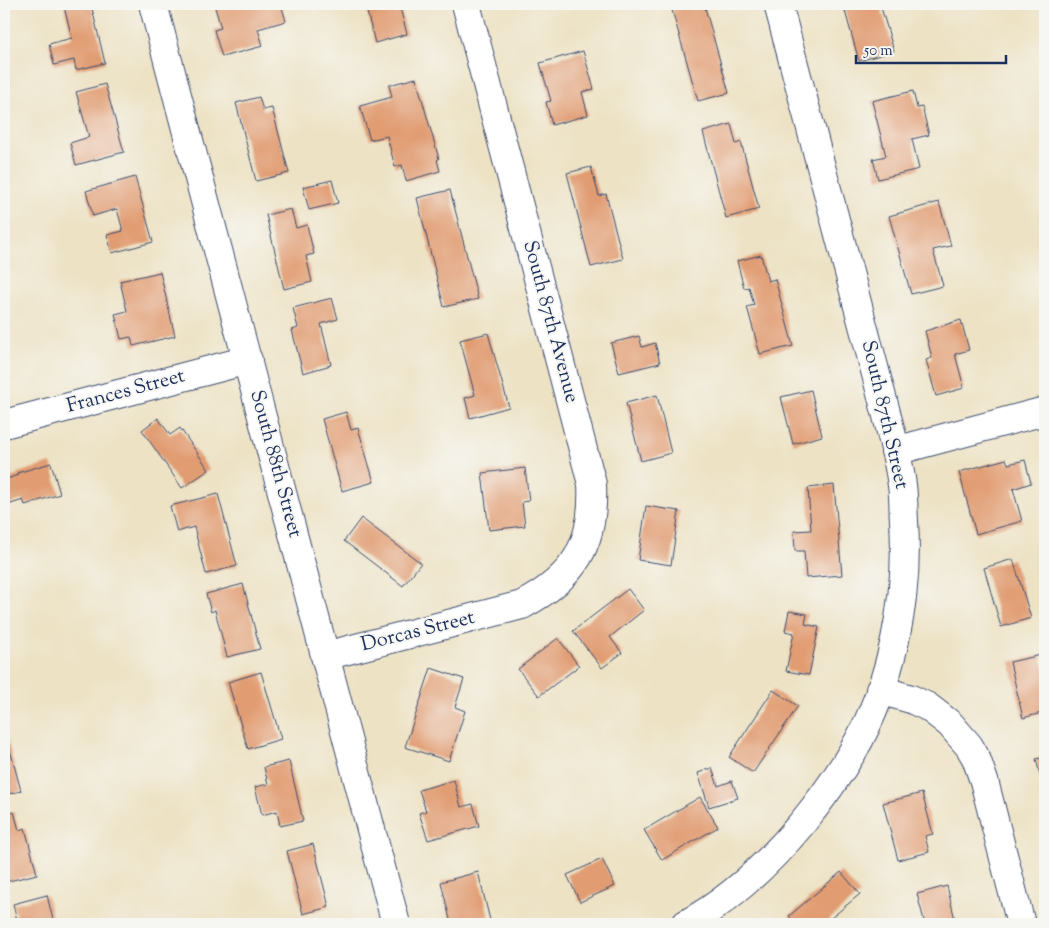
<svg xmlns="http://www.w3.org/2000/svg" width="1049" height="928" font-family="'Sorts Mill Goudy',serif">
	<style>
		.building { fill: #e19c72 }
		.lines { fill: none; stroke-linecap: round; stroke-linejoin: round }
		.minor-casing { stroke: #3a4a6d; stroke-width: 30 }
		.minor { stroke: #fff; stroke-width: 28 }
		.labels { text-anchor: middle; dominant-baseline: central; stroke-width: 4; stroke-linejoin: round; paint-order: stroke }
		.street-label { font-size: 20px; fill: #1b2f5e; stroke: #f6f6f2 }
	</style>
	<rect width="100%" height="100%" fill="#f6f6f2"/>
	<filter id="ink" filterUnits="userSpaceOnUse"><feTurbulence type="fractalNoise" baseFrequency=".02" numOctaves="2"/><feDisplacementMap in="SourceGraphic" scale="10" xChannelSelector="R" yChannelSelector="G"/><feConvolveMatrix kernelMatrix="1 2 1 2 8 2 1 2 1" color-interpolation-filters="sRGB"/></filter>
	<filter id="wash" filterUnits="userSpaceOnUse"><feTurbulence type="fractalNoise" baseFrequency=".0096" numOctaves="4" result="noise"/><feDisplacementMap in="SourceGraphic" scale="20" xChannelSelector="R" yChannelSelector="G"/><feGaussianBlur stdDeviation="1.12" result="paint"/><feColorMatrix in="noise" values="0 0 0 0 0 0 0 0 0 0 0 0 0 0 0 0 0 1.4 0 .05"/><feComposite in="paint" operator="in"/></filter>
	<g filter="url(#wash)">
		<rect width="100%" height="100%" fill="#ede2c4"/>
		<g id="blocks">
			<!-- building -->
			<g class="building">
				<path d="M77,4H91L105,63L76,70L74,60L54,65L49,44L72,38L64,7Z"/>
				<path d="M214,4H281L286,21L258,29L263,46L222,57L214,30L221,28Z"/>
				<path d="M365,4H399L407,34L375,43Z"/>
				<path d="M696,4H704L729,93L698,101L672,10Z"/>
				<path d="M843,4H880L894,51L859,61Z"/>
				<path d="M583,51L594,89L582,92L588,115L552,125L546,102L551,101L540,63Z"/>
				<path d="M416,78L439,159L437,160L440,171L406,181L402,165L395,167L387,136L370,140L360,106L392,97L389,85Z"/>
				<path d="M105,84L124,152L76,165L70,143L89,137L76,92Z"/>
				<path d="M913,91L917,108L922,107L929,135L912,139L919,169L878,179L873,159L886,156L872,101Z"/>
				<path d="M259,97L263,110L272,108L289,173L256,181L236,103Z"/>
				<path d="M731,124L736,144L741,142L759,209L726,218L703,132Z"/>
				<path d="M591,167L599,196L606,194L623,259L591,267L567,173Z"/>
				<path d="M135,177L153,242L112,253L107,235L123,231L117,209L93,216L86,191Z"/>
				<path d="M332,180L338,203L309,210L303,187Z"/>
				<path d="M450,190L478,299L444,307L417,198Z"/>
				<path d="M939,202L951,246L933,250L943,286L911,294L889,216Z"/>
				<path d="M291,209L296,228L307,225L314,254L306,256L312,282L284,289L266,215Z"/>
				<path d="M761,255L768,281L775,279L793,346L760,354L747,307L754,305L749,287L744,288L737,261Z"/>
				<path d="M160,272L175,336L133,346L131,337L121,339L115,314L127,311L120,281Z"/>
				<path d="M332,298L338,319L321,324L331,365L303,373L292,330L298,328L293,308Z"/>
				<path d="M961,320L969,350L955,354L964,388L936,396L926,360L932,358L925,331Z"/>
				<path d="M488,333L509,407L470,418L465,398L475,395L460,340Z"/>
				<path d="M639,336L642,347L655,343L660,363L619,373L611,343Z"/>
				<path d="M811,390L822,436L793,444L781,397Z"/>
				<path d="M657,395L671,453L641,461L626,403Z"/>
				<path d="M346,412L351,430L358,428L374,482L342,491L322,419Z"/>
				<path d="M158,418L170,435L180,428L209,470L182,488L142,430Z"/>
				<path d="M1006,459L1008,464L1025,460L1031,483L1013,489L1022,521L976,534L959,472Z"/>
				<path d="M51,463L60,494L25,505L23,500L8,505L4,489V480L18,475L17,473Z"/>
				<path d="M525,468L529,501L522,502L525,526L489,530L482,473Z"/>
				<path d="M834,485L842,575L806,578L804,551H795L794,531L811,530L808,488Z"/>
				<path d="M218,494L237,566L206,574L194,527L177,532L170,506Z"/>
				<path d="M646,506L679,511L671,565L638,560Z"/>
				<path d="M361,518L421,563L403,586L344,541Z"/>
				<path d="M1013,559L1031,618L1001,627L984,568Z"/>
				<path d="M243,584L260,649L227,657L215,610L211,612L206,594Z"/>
				<path d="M628,589L644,610L610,637L622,653L602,668L573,631Z"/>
				<path d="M789,611L807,614L805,624L819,627L809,675L786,671L794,633L785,631Z"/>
				<path d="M558,638L579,666L539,696L518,669Z"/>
				<path d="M1041,655L1045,673V712L1023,718L1010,662Z"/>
				<path d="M431,668L464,679L455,707L465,711L449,761L405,747Z"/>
				<path d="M261,672L281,739L248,749L228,682Z"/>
				<path d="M773,690L798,706L753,773L729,757Z"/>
				<path d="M4,727L21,791L4,795Z"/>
				<path d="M1045,757V786H1043L1036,759Z"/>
				<path d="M289,761L303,821L280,826L277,811L262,815L255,787L268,784L264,767Z"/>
				<path d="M712,768L718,786L732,781L738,798L709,807L698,773Z"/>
				<path d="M454,780L461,807L473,804L479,826L428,840L419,813L426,811L419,790Z"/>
				<path d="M922,793L933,834L925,836L929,852L898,860L883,803Z"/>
				<path d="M700,797L718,827L662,860L644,830Z"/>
				<path d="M14,812L19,830L25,828L37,874L5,882L4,876V815Z"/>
				<path d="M313,844L329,907L303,914L287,851Z"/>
				<path d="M602,859L615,886L580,902L567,875Z"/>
				<path d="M478,872L491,924H451L441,882Z"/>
				<path d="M841,872L860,894L824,924H796L789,916Z"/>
				<path d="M947,886L956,924H925L917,894Z"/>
				<path d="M47,895L54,924H18L13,904Z"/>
			</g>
		</g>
	</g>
	<g filter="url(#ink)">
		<use href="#blocks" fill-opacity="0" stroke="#3a4a6d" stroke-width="1"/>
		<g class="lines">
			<defs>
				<g id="minor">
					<path d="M153,4L396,924"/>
					<path d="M4,424L248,360"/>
					<path d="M895,451L1045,411"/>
					<path d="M325,656L522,605C575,577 595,544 592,484L466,4"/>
					<path d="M880,690L911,699L928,707L950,724L969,746L976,758L984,781L1021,924"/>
					<path d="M686,924C732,899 770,862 803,822C821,800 838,776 853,751C892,684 909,598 904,521C903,507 904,493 901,479C898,458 892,437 887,416L778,4"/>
				</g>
			</defs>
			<!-- minor casing -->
			<use href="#minor" class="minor-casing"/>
			<!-- minor -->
			<use href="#minor" class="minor"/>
		</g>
	</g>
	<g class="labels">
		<!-- street labels -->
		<g class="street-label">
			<text transform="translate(550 322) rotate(75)">South 87th Avenue</text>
			<text transform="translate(126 392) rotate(-15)">Frances Street</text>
			<text transform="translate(884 415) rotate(77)">South 87th Street</text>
			<text transform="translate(275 464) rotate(75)">South 88th Street</text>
			<text transform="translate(418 632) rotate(-14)">Dorcas Street</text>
		</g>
	</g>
	<!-- margin -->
	<rect width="1049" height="928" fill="none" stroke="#f6f6f2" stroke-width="20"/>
	<!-- scale -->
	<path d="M856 55v8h150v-8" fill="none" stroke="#1b2f5e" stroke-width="2.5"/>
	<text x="864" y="55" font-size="15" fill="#1b2f5e" stroke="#f6f6f2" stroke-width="4" paint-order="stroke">50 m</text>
</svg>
